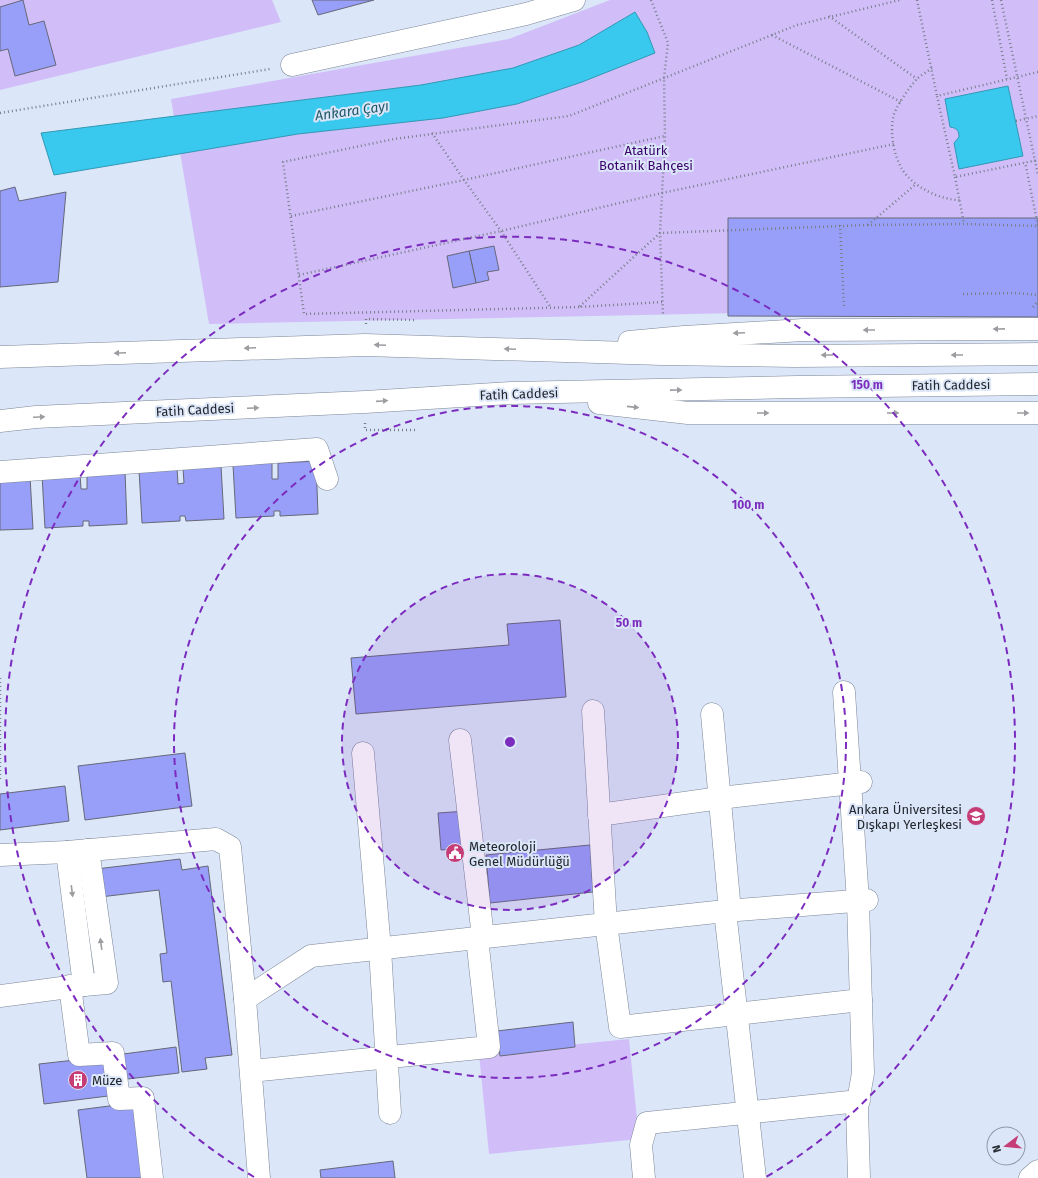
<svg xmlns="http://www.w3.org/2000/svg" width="1038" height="1178" font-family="'Fira Sans',sans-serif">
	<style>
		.green { fill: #d1bef9 }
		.water { fill: #39c9ee; stroke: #3298b4 }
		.building { fill: #989ff8; stroke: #666879 }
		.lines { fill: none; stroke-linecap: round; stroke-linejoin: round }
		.minor-casing { stroke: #7c8696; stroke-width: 23 }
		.major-casing { stroke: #7c8696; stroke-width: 23 }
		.path { stroke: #787f8b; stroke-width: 2.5; stroke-dasharray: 1 3; stroke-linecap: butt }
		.minor { stroke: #fff; stroke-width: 22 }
		.major { stroke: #fff; stroke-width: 22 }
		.oneway { fill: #9c9da0 }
		.ring { fill: none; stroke: #7b2cbf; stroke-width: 2; stroke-dasharray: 7 5 }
		.labels { text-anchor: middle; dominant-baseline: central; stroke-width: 4; stroke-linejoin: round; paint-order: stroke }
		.park-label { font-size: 13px; fill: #39006b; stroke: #dbe6f8 }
		.street-label { font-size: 13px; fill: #22262d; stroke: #dbe6f8 }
		.poi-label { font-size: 13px; fill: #22262d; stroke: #dbe6f8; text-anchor: start }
		.water-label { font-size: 14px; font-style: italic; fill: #1f5767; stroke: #dbe6f8 }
		.centre { fill: #7b2cbf; stroke: #dbe6f8; stroke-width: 2 }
		.ring-label { font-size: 12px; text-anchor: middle; font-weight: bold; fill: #7b2cbf; stroke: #dbe6f8; stroke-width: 4; stroke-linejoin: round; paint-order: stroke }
	</style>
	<rect width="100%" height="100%" fill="#dbe6f8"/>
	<!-- green -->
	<g class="green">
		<path d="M0,0H272L281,22L0,90Z"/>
		<path d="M610,0H1038V312H793L209,324L171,99L509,39Z"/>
		<path d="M629,1039L639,1139L489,1154L479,1054Z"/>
	</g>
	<!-- water -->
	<g class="water">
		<path d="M635,12L647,32L655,53L582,82L517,104L443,118L298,134L54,175L41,133L421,85L513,68L579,45Z"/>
		<path d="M1008,86L1023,156L959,169L954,143L959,137C959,131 957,128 950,127L945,99Z"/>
	</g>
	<!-- building -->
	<g class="building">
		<path d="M23,0L29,25L44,21L56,65L15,76L8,49L0,51V7Z"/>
		<path d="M312,0H374L318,15Z"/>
		<path d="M15,187L19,201L66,192L58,282L0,287V191Z"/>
		<path d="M728,218H1038V317L728,316Z"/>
		<path d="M494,246L499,270L487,272L489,280L476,283L469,251Z"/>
		<path d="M469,251L476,283L453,288L447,256Z"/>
		<path d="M316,461L318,514L280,516V511H274V516L236,518L233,465L272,463V479H278V463Z"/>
		<path d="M221,466L224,519L186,521L185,516H180V521L142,523L139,470L177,468L178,484L184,483L183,468Z"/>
		<path d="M125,471L127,524L89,526V521H83V526L45,528L42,475L80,473L81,489H87V473Z"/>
		<path d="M30,476L33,529L0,530V477Z"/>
		<path d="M560,620L566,697L356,714L351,658L509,645L507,624Z"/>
		<path d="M185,753L192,806L85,820L78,766Z"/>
		<path d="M65,786L69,821L0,830V794Z"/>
		<path d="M467,811L470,848L441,850L438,813Z"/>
		<path d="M590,845L593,892L490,903L486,855Z"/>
		<path d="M180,859L182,870L208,866L232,1055L205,1058L207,1069L182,1072L171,981L163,982L160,954L167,953L159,890L100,897L96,869Z"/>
		<path d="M573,1022L575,1047L500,1056L497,1031Z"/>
		<path d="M176,1047L179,1073L119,1080L116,1055Z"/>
		<path d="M111,1056L116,1095L44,1104L39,1064Z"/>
		<path d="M140,1102L149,1178H87L78,1110Z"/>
		<path d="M393,1161L395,1178H321L320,1170Z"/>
	</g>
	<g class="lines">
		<defs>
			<g id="minor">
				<path d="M292,65L526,14L574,0"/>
				<path d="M0,472L317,449L327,479"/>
				<path d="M844,692L858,901L863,1073L857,1107L859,1178"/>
				<path d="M593,711L606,924L620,1027L861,1000"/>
				<path d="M712,714L730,911"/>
				<path d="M460,740L483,937"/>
				<path d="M363,753L380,949L390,1113"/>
				<path d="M599,815L720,798L861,782"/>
				<path d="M67,852L84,985"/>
				<path d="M0,855L67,852L216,839L230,847L245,999L259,1178"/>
				<path d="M725,911L755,1178"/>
				<path d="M70,986L79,1055L113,1053L119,1099L143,1098L152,1178"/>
				<path d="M0,996L84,985L107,983L88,850"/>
				<path d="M245,999L311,956L725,911L867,900"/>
				<path d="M251,1071L489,1047L477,938"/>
				<path d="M644,1178L641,1145L647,1123L859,1101"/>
			</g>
			<g id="major">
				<path d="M629,342L684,337L803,330L1038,329"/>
				<path d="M0,357L365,345L662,354L795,356L1038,354"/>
				<path d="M599,403L688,413H1038"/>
				<path d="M0,421L36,417L365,402L511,393L797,387L1038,384"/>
				<path d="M1030,1178L1038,1171"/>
			</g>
		</defs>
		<!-- minor casing -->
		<use href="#minor" class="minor-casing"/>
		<!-- major casing -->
		<use href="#major" class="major-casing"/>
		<!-- path -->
		<g class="path">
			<path d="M651,0L668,43L664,78L665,136L660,233L663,316"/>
			<path d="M917,0L937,96"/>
			<path d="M992,0L1007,79"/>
			<path d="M1001,0L1038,175"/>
			<path d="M829,16L917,79"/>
			<path d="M772,35L901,102"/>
			<path d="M932,68C927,72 921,75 917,79C910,86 894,109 893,118C890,134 894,156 902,169C913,187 940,200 960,200"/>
			<path d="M1038,72L937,96L955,177L1038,160"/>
			<path d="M0,113L270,69"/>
			<path d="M1016,121L1038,116"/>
			<path d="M432,133L464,180L501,231L551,308"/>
			<path d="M955,177L964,224"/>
			<path d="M291,216L464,180L665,136"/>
			<path d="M840,225L844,307"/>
			<path d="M868,225L916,184"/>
			<path d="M299,275L501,231L662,193L894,144"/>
			<path d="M963,294L1016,293L1038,295"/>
			<path d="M662,302L579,307L660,233L867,225L964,224L1038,226L1025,162"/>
			<path d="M579,307L304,314L283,162L394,139L569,116L797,25L900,0"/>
			<path d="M1033,307L1038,301"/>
			<path d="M366,324V319L416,320"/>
			<path d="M365,423V430H415"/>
			<path d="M0,678V781"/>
		</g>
		<!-- minor -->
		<use href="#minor" class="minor"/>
		<!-- major -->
		<use href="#major" class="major"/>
	</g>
	<!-- one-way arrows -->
	<defs><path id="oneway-solid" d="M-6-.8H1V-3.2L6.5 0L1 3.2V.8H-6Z"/></defs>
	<g class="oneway">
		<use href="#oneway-solid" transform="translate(999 329) rotate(179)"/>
		<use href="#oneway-solid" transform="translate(869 330) rotate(-180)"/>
		<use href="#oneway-solid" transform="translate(739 333) rotate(177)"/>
		<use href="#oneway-solid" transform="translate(380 345) rotate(-178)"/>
		<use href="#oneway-solid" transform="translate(250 348) rotate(178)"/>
		<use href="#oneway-solid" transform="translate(510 349) rotate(-178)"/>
		<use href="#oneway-solid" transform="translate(120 353) rotate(178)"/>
		<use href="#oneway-solid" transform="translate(827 355) rotate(180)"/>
		<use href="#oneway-solid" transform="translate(957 355) rotate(180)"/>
		<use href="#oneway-solid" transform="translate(676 390) rotate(-1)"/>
		<use href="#oneway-solid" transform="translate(382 401) rotate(-4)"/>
		<use href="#oneway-solid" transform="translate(633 407) rotate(6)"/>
		<use href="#oneway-solid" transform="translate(253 408) rotate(-3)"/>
		<use href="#oneway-solid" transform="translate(763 413)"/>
		<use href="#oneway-solid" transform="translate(893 413)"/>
		<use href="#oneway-solid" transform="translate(1023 413)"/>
		<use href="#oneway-solid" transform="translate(39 417) rotate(-3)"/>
		<use href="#oneway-solid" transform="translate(72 891) rotate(83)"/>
		<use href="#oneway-solid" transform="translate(101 944) rotate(-98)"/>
	</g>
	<!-- distance rings -->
	<circle cx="510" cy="742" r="168" fill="#7b2cbf" fill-opacity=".12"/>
	<g class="ring">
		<circle cx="510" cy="742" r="168"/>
		<circle cx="510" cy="742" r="336"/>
		<path d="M254 1177A505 505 0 1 1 766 1177"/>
	</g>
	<!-- icons -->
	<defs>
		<symbol id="university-disc" viewBox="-11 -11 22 22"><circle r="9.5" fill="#c63c76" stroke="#dbe6f8"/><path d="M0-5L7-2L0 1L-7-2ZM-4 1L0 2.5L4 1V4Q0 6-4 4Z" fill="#fff"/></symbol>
		<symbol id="civic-disc" viewBox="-11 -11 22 22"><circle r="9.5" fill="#c63c76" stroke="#dbe6f8"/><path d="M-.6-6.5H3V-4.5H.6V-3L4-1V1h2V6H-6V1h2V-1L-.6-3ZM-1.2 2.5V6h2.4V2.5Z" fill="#fff"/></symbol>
		<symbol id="building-disc" viewBox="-11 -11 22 22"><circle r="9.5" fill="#c63c76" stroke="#dbe6f8"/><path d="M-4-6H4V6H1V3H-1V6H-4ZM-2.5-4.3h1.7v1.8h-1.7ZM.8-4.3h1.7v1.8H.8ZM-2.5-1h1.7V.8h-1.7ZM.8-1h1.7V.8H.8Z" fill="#fff"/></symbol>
	</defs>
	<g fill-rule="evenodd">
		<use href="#university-disc" x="965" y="805" width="22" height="22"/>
		<use href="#civic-disc" x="444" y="842" width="22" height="22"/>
		<use href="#building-disc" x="67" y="1069" width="22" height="22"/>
	</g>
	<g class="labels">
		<!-- park labels -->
		<g class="park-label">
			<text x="646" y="150">Atatürk<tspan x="646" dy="15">Botanik Bahçesi</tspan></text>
		</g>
		<!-- street labels -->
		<g class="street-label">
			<text transform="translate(951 385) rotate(-1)">Fatih Caddesi</text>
			<text transform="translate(519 394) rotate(-2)">Fatih Caddesi</text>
			<text transform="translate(195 410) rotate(-3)">Fatih Caddesi</text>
		</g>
		<!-- poi labels -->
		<g class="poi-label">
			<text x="962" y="809" text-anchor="end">Ankara Üniversitesi<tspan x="962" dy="15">Dışkapı Yerleşkesi</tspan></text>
			<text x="469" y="846">Meteoroloji<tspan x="469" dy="15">Genel Müdürlüğü</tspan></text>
			<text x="92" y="1080">Müze</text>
		</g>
		<!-- water labels -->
		<g class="water-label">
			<text transform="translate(352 111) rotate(-8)">Ankara Çayı</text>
		</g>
	</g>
	<circle cx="510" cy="742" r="6" class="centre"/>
	<g class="ring-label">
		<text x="867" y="389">150 m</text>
		<text x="748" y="509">100 m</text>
		<text x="629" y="627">50 m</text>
	</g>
	<!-- north arrow -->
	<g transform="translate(1006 1146) rotate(254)"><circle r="19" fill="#dbe6f8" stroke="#9199a7"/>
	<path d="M0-3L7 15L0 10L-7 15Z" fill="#c63c76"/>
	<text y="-6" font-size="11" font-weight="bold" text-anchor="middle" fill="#22262d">N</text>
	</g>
</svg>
